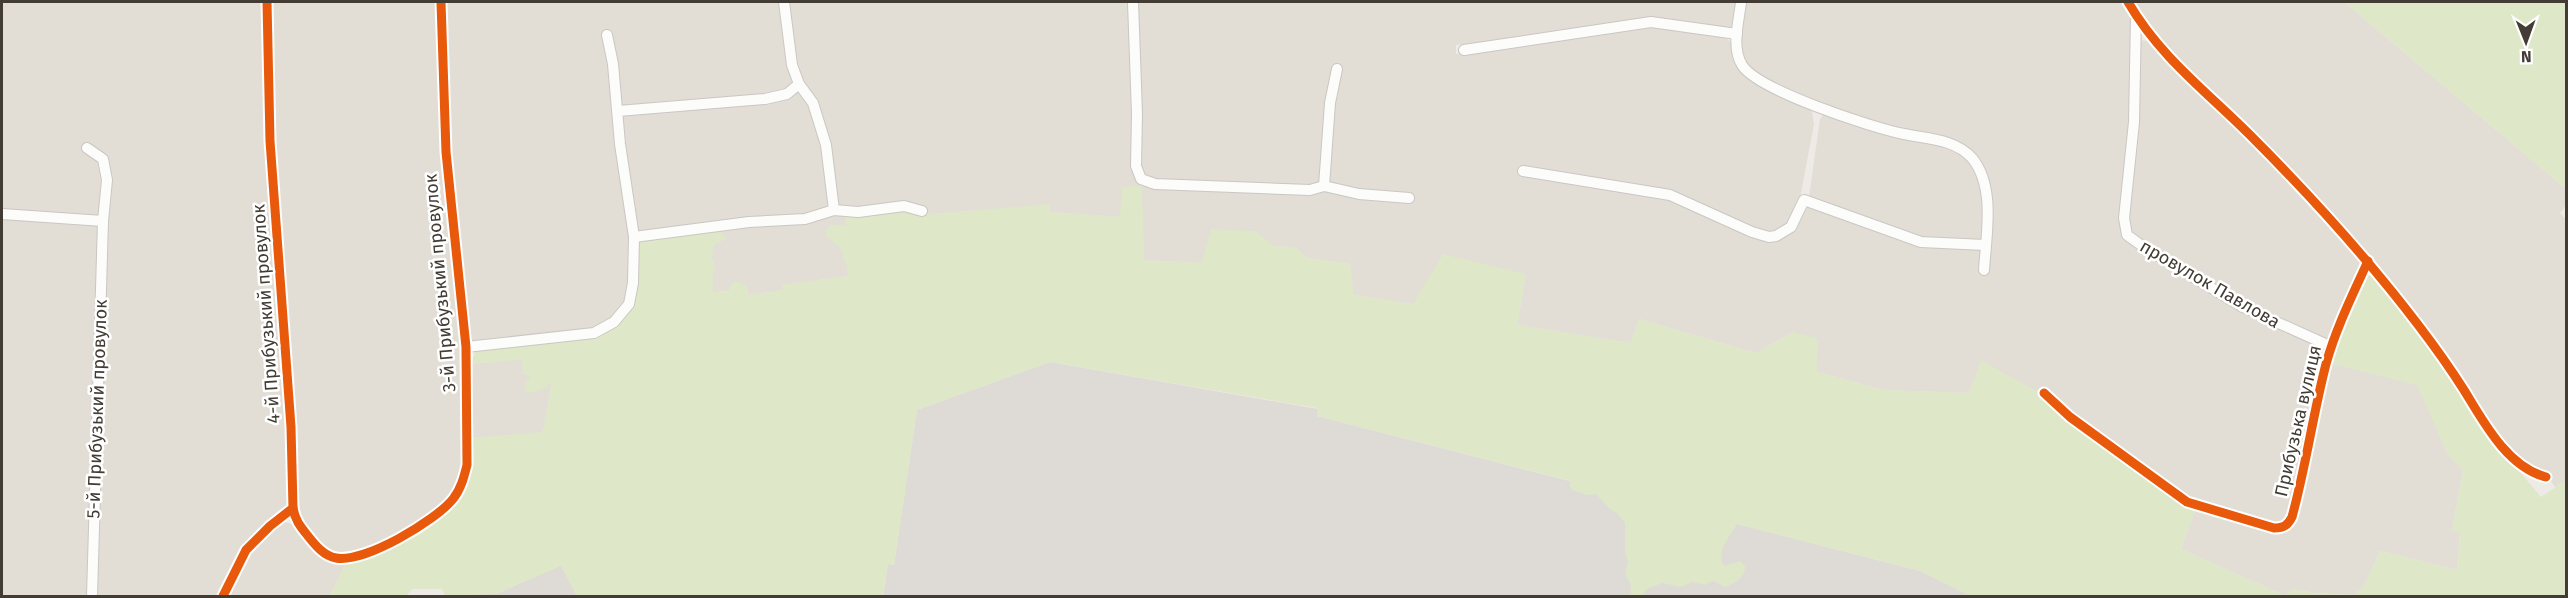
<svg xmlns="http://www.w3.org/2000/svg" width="2568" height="598" font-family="'Fira Sans',sans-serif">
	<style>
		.residential { fill: #e2ddd5 }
		.industrial { fill: #dedad5 }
		.green { fill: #dee7c8 }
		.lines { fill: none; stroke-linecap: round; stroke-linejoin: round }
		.street-casing { stroke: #cac7c3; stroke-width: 12 }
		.street { stroke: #fcfcfb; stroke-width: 10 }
		.cycleway-casing { stroke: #fff; stroke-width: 13 }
		.cycleway { stroke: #e8590c; stroke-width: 9 }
		.labels { text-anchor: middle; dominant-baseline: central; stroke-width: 5; stroke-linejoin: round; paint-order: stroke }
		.street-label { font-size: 18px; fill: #433c35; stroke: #fff }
	</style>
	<rect width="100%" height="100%" fill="#eeebe7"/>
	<!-- residential -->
	<g class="residential">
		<path d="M2,2H264L288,426L289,505L268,523L220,596H96L103,222L2,212Z"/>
		<path d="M269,2H437L463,345L464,465L453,494L407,531L347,556L325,550L298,516L276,201Z"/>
		<path d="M444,2H782L793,78V84L786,92L621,108L632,236L627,303L601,328L473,341L470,339L454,220Z"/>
		<path d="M787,2H1131L1137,182L1141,186L1155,187H1315L1156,182L1140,173L1136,2H1739L1735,25L1730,30L1676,21L1456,45V54L1545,43L1644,26L1726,38L1731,42L1737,62L1808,107L1812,112L1814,124L1798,209L1794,218L1776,234L1659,196L1777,238L1806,205L1920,244L1988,248L1990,216L1974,158L1809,101L1748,68L1740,54L1744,2H2125L2131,12L2133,65L2123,233L2323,347L2325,351L2290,516L2280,525L2188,499L2043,395L1981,361L1969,393L1884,390L1817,372L1793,332L1756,353L1639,319L1631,343L1517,325L1526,274L1413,304L1353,295L1350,264L1307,258L1295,247L1273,246L1201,263L1144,260L1141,186L1120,217L1050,212V205L931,214L858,210L837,205L830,162L798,73Z"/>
		<path d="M2133,2H2344L2566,189V205L2560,213L2566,219V480L2555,487L2546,474L2531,467L2501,439L2484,418L2422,324L2160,42Z"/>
		<path d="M2140,40L2147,41L2244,134L2359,259L2361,267L2331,338L2328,339L2324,340L2261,315L2134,238L2126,219Z"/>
		<path d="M798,90L804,92L825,145L827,208L821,212L638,233L621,116Z"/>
		<path d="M1824,114L1936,142L1961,151L1978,172L1984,198L1982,240L1933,242L1809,197L1820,119Z"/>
		<path d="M828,214H845L848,276L783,285V290L744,296V291L713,292L710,229Z"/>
		<path d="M2,216L99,226L89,596H2Z"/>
		<path d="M522,359L552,380L543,433L470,438V364Z"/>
		<path d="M2330,363L2417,384L2448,455L2463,469L2452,531L2460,533L2457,570L2380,551L2364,586L2354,595L2314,593L2293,589L2286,596L2181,549L2196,508L2288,527Z"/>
		<path d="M283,521L295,525L314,546L347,561L330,596H226L247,553Z"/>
	</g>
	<!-- industrial -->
	<g class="industrial">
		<path d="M1050,362L1318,409L1317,416L1920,571L1971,596H883L888,564L894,565L917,410Z"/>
		<path d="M561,565L577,596H474V594H496Z"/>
	</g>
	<!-- green -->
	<g class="green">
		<path d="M2344,2H2566V189Z"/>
		<path d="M1142,186L1144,260L1201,263L1211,229L1256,231L1273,246L1295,247L1307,258L1350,264L1354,295L1413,304L1443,254L1526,274L1517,325L1631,343L1639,319L1756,353L1793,332L1818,338L1817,372L1884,390L1969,393L1981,360L2043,395L2196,508L2181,549L2286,596L2293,589L2314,593L2354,595L2364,586L2380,551L2457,570L2460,533L2452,531L2463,470L2448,455L2417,385L2330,363L2346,316L2367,276L2370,275L2414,327L2479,423L2541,497L2566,480V596H1971L1920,571L1737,524C1731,535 1715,552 1724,566L1740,561L1745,566C1746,577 1734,584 1725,587L1713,581L1705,585L1692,582L1681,587L1662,583L1647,589L1642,596H1630L1631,585L1625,574L1628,561L1625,553V523L1618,514L1610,509L1596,494L1586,495L1572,490L1569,485L1571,481L1317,416V408L1050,362L917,410L894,565L888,564L883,596H577L561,566L496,594L445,596L442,589H413L406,596H330L347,561L364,557L457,498L470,438L543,432L552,380L546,388L529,393L525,390V382L531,376L523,374L522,360L470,364L476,350L585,337L621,318L639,241L710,230L723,233L726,239L714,245L712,257L716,268L713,273V292H728L731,284L736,281L747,286L749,295L783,290L782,285L848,276C848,267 843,259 841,249L826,236V231L830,225H845V214L901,208L931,214L1050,204V212L1120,217L1122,187Z"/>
	</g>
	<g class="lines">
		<defs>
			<g id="street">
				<path d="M784,2L792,65L799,84L813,103L826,145L834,210"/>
				<path d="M1133,2L1137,114L1136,166L1141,179L1155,184L1310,190L1324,186L1359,194L1409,198"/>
				<path d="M1741,2C1739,21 1731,47 1742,65C1757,90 1873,128 1904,134C1928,139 1955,139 1972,158C1996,187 1986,236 1984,270"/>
				<path d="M2128,2C2160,57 2206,91 2250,135C2310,195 2368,259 2419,326C2435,347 2450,368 2464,390C2483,421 2507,467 2546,477"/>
				<path d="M2136,16L2134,122L2124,218L2127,235L2145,248L2243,307L2332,347"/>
				<path d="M1464,50L1651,22L1737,34"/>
				<path d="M618,111L765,99L787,94L799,84"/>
				<path d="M87,148L103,159L107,180L103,221L92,596"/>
				<path d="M1523,171L1670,195L1752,232L1769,237L1776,236L1791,227L1804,200L1921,242L1985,245"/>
				<path d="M1324,186L1330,103L1337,69"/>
				<path d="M2,214L103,221"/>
				<path d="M634,237L749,222L805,219L834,210L858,212L904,206L922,211"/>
				<path d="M466,347L594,333L614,322L629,304L633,283L634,237L620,144L613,64L607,35"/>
				<path d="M2044,393L2070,417L2187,502L2274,528C2284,528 2288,525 2292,517C2306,466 2313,414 2326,364C2336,328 2353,294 2368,261"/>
				<path d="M293,508C295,520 300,526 308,536C315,545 324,556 336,558C365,563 435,521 453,499C461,489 464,477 467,465L466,347L446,152L441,2"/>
				<path d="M223,596L246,550L270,526L293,508L291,427L270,141L267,2"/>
			</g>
		</defs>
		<!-- street casing -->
		<use href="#street" class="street-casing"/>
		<!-- street -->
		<use href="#street" class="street"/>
		<defs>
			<g id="cycleway">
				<path d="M2128,2C2160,57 2206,91 2250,135C2310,195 2368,259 2419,326C2435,347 2450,368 2464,390C2483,421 2507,467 2546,477"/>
				<path d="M2044,393L2070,417L2187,502L2274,528C2284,528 2288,525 2292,517C2306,466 2313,414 2326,364C2336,328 2353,294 2368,261"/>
				<path d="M293,508C295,520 300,526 308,536C315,545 324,556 336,558C365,563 435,521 453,499C461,489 464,477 467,465L466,347L446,152L441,2"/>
				<path d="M223,596L246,550L270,526L293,508L291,427L270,141L267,2"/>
			</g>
		</defs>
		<!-- cycleway casing -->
		<use href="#cycleway" class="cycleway-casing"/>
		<!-- cycleway -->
		<use href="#cycleway" class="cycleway"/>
	</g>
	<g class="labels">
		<!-- street labels -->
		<g class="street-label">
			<text transform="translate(440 283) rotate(-95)">3-й Прибузький провулок</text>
			<text transform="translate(2210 284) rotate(30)">провулок Павлова</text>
			<text transform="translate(266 314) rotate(-94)">4-й Прибузький провулок</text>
			<text transform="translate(97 409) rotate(-88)">5-й Прибузький провулок</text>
			<text transform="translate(2298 421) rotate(-77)">Прибузька вулиця</text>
		</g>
	</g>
	<!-- border -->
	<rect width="2568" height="598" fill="none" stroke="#433c35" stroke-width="6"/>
	<!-- north arrow -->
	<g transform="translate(2526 42) rotate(179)" stroke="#ffffff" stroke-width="4.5" paint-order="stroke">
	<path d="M0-4.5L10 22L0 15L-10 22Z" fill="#433c35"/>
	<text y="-9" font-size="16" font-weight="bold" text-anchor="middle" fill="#433c35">N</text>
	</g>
</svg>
